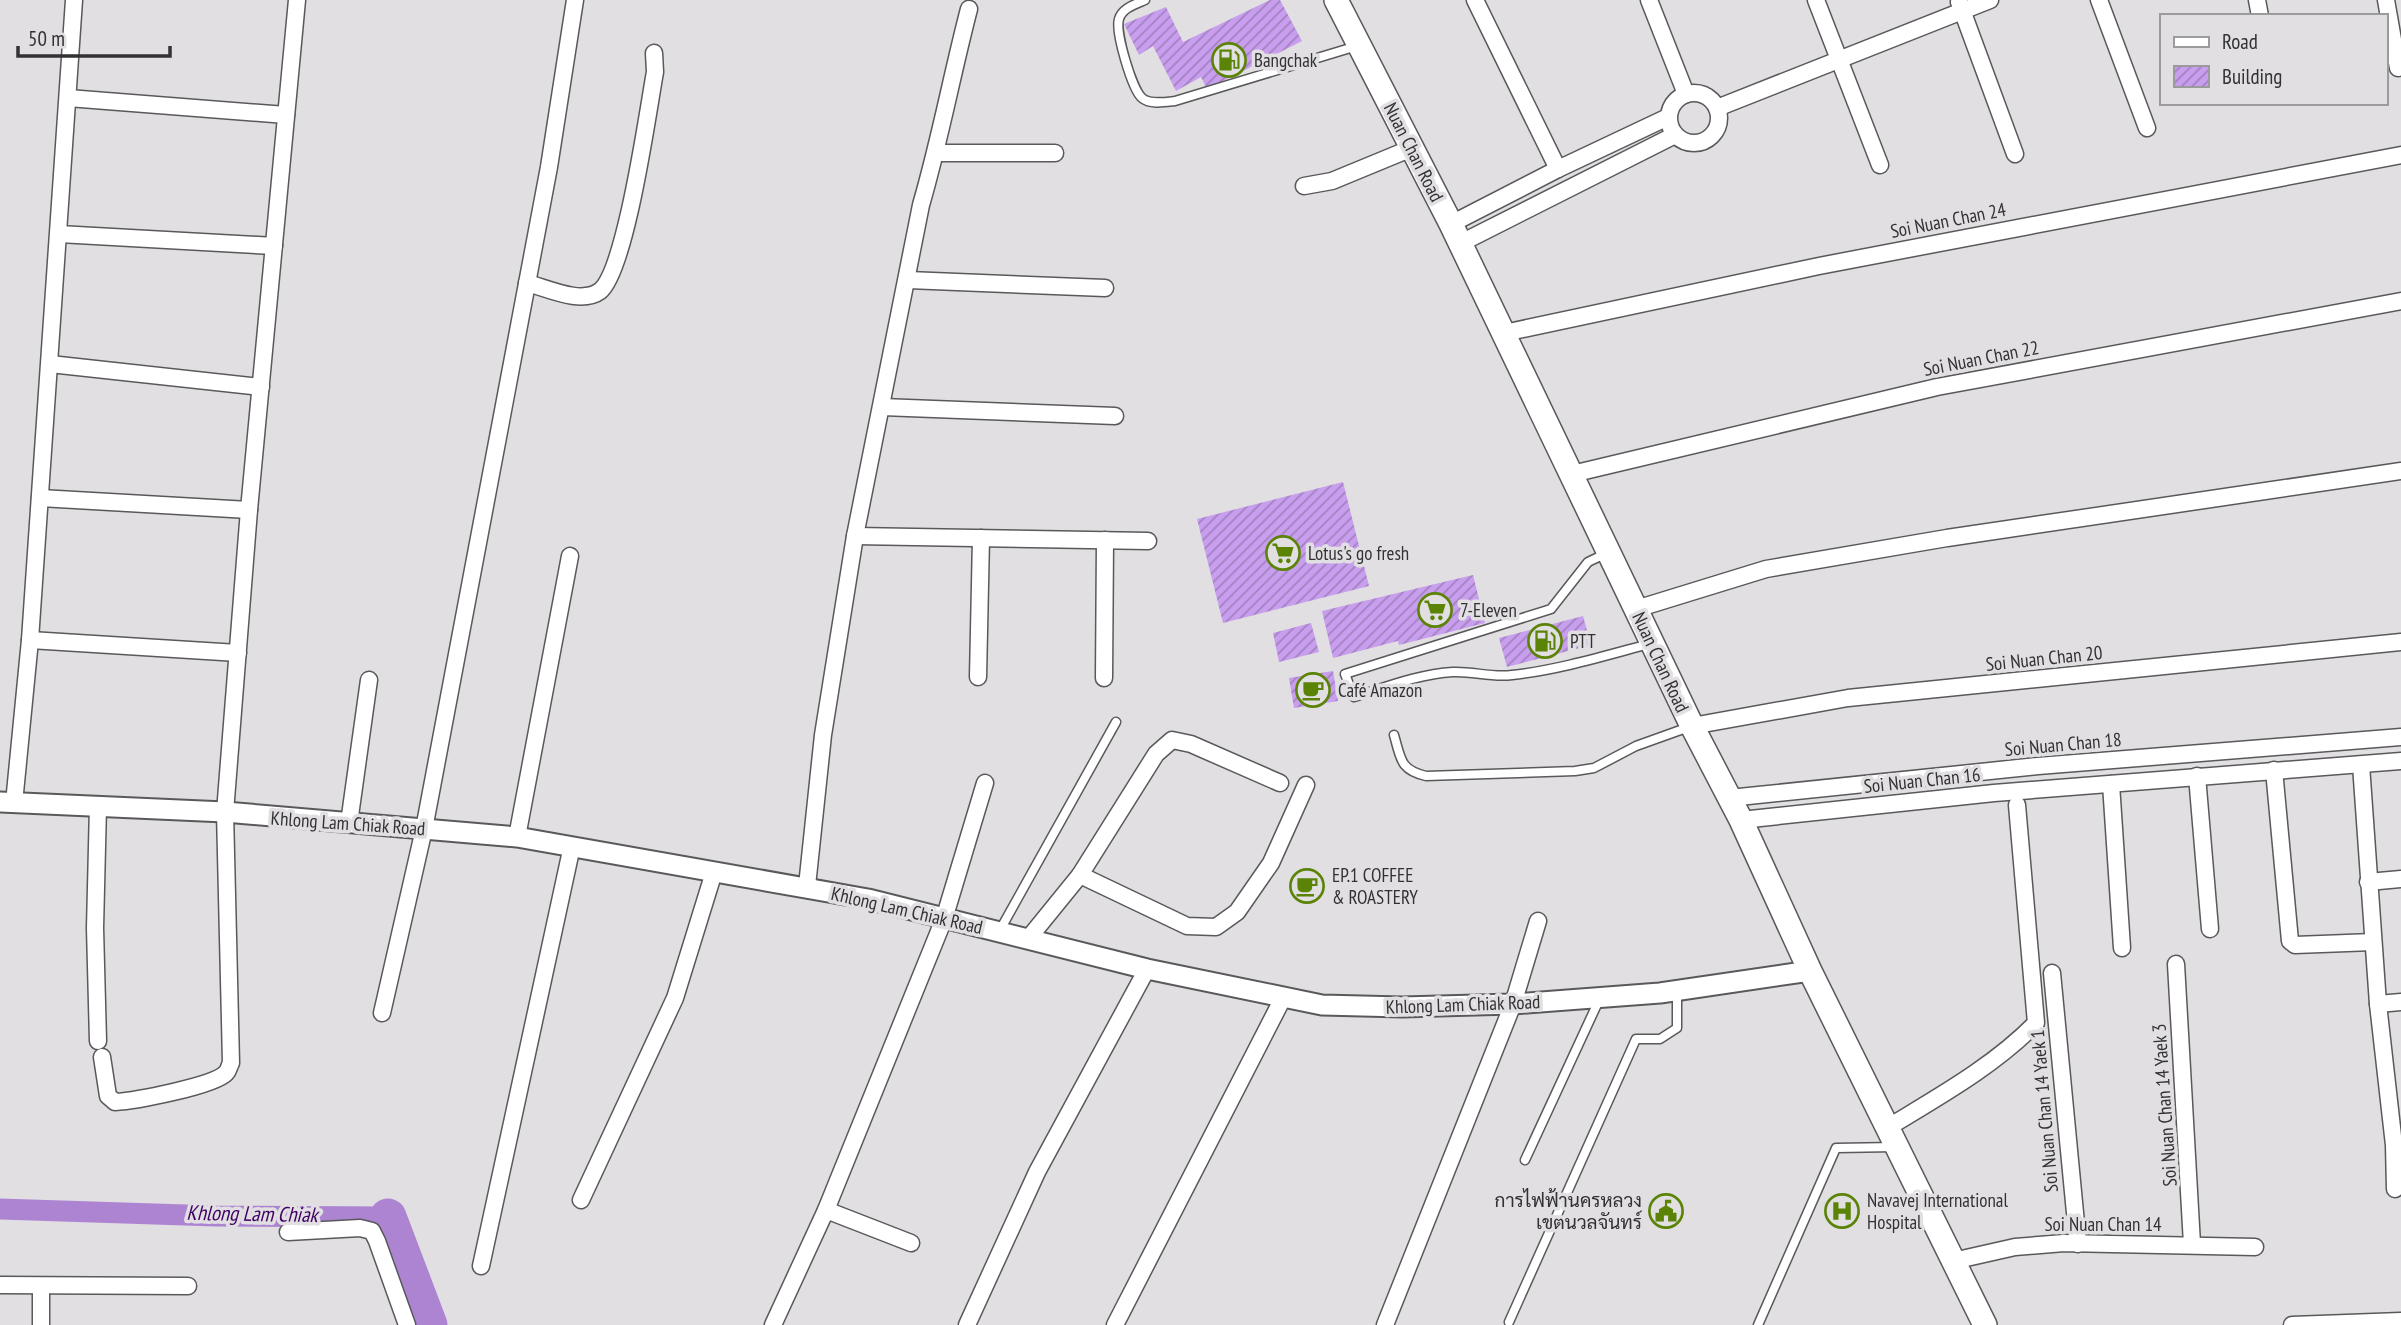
<svg xmlns="http://www.w3.org/2000/svg" width="2401" height="1325" viewBox="0 0 2401 1325" font-family="'PT Sans Narrow',Sarabun,sans-serif">
<style>
.lines{fill:none;stroke-linecap:round;stroke-linejoin:round}
.canal{stroke:#ad84d2;stroke-width:21}
.river{stroke:#ad84d2;stroke-width:37}
.building{fill:url(#building-hatch)}
.service-casing{stroke:#59585b;stroke-width:11}
.minor-casing{stroke:#59585b;stroke-width:19}
.tertiary-casing{stroke:#59585b;stroke-width:23}
.secondary-casing{stroke:#59585b;stroke-width:26}
.service{stroke:#fff;stroke-width:8}
.minor{stroke:#fff;stroke-width:16}
.tertiary{stroke:#fff;stroke-width:19}
.secondary{stroke:#fff;stroke-width:23}
.labels{text-anchor:middle;stroke-width:7;stroke-linejoin:round;paint-order:stroke}
.poi-label{font-size:19px;fill:#333233;stroke:#e1dfe2;text-anchor:start}
.street-label{font-size:19px;fill:#333233;stroke:#e1dfe2}
.water-label{font-size:21px;font-style:italic;fill:#420165;stroke:#e1dfe2}
</style>
<defs>
<pattern id="building-hatch" width="6" height="6" patternUnits="userSpaceOnUse" patternTransform="scale(1.75)"><rect width="6" height="6" fill="#c89eee"/><path d="M-1 1l2-2M0 6l6-6M5 7l2-2" fill="none" stroke="#a381c1"/></pattern>
</defs>
<rect width="100%" height="100%" fill="#e1dfe2"/>
<g class="lines">
<path class="canal" d="M 0,1209 L 216,1216 L 388,1217"/>
<path class="river" d="M 388,1217 L 429,1325"/>
</g>
<g class="building">
<path d="M 1270,0 L 1280,0 L 1302,41 L 1207,89 L 1201,77 L 1176,91 L 1153,46 L 1139,55 L 1124,24 L 1166,7 L 1183,42 Z"/>
<path d="M 1343,482 L 1369,586 L 1223,623 L 1197,519 Z"/>
<path d="M 1473,575 L 1485,623 L 1399,645 L 1398,641 L 1333,658 L 1322,611 Z"/>
<path d="M 1583,616 L 1591,645 L 1507,667 L 1499,638 Z"/>
<path d="M 1311,623 L 1319,652 L 1279,662 L 1273,633 Z"/>
<path d="M 1333,671 L 1338,701 L 1294,708 L 1289,678 Z"/>
</g>
<g class="lines">
<g class="service-casing">
<g id="service">
<path d="M 1145,0 C 1136,4 1122,8 1119,19 C 1115,32 1132,89 1142,98 C 1150,105 1166,102 1175,101 L 1357,46"/>
<path d="M 1607,553 L 1588,562 L 1551,609 L 1345,674 L 1354,697 C 1386,687 1419,674 1453,672 C 1473,671 1492,678 1512,675 C 1558,670 1604,656 1649,644"/>
<path d="M 1394,735 C 1401,759 1400,770 1426,776 L 1575,771 L 1594,768 L 1636,746 L 1689,727"/>
<path d="M 1000,930 L 1116,722"/>
<path d="M 1525,1160 L 1600,998"/>
<path d="M 1509,1322 L 1636,1039 L 1660,1039 L 1677,1028 L 1677,991"/>
<path d="M 1758,1325 L 1836,1148 L 1895,1147"/>
</g>
</g>
<g class="minor-casing">
<g id="minor">
<path d="M 1475,0 L 1558,169"/>
<path d="M 1649,0 L 1686,94"/>
<path d="M 1816,0 L 1880,165"/>
<path d="M 2099,0 L 2147,128"/>
<path d="M 2257,0 L 2260,16"/>
<path d="M 2386,0 L 2398,68"/>
<path d="M 1959,2 L 2015,154"/>
<circle cx="1694" cy="118" r="25"/>
<path d="M 68,98 L 286,115"/>
<path d="M 1717,108 L 1990,0"/>
<path d="M 937,153 L 1055,153"/>
<path d="M 1304,186 L 1332,181 L 1412,148"/>
<path d="M 1451,224 L 1558,169 L 1668,117"/>
<path d="M 59,234 L 274,246"/>
<path d="M 1461,243 L 1675,135"/>
<path d="M 908,280 L 1105,288"/>
<path d="M 527,283 C 547,288 581,305 600,291 C 626,270 648,110 655,72 L 654,53"/>
<path d="M 1504,333 L 1819,266 L 2401,155"/>
<path d="M 50,364 L 261,387"/>
<path d="M 882,407 L 1115,416"/>
<path d="M 1572,474 L 1937,387 L 2401,301"/>
<path d="M 40,498 L 249,510"/>
<path d="M 855,536 L 1148,541"/>
<path d="M 1636,609 L 1766,569 L 1947,538 L 2401,471"/>
<path d="M 30,640 L 238,653"/>
<path d="M 978,677 L 981,538"/>
<path d="M 1104,678 L 1105,540"/>
<path d="M 1692,726 L 1848,698 L 2401,642"/>
<path d="M 2361,765 L 2378,1004 L 2394,1145 L 2395,1189"/>
<path d="M 2274,770 L 2290,941 L 2295,945 L 2373,942"/>
<path d="M 2197,776 L 2210,929"/>
<path d="M 2111,784 L 2122,948"/>
<path d="M 1729,798 L 2038,766 L 2401,737"/>
<path d="M 14,803 L 30,640 L 74,0"/>
<path d="M 98,806 L 95,928 L 98,1041"/>
<path d="M 1741,820 L 1994,793 L 2401,761"/>
<path d="M 349,823 L 369,680"/>
<path d="M 517,837 L 570,556"/>
<path d="M 1080,875 L 1156,754 L 1172,740 L 1191,744 L 1280,783"/>
<path d="M 2368,882 L 2401,879"/>
<path d="M 807,886 L 823,735 L 855,536 L 921,205 C 940,140 952,74 969,9"/>
<path d="M 1028,939 L 1080,875 L 1187,926 L 1216,927 L 1237,912 L 1271,863 L 1306,785"/>
<path d="M 2176,964 L 2192,1244"/>
<path d="M 2052,973 L 2078,1244"/>
<path d="M 2378,1004 L 2401,1002"/>
<path d="M 382,1013 L 424,829 L 549,167 L 575,0"/>
<path d="M 102,1057 L 108,1096 L 115,1102 C 134,1101 214,1086 226,1073 C 229,1070 229,1066 231,1063 L 225,812 L 249,510 L 297,0"/>
<path d="M 1887,1128 C 1938,1097 1994,1066 2036,1023 L 2017,805"/>
<path d="M 581,1200 L 675,998 L 714,872"/>
<path d="M 826,1210 L 911,1243"/>
<path d="M 288,1232 L 360,1228 L 372,1231 L 377,1241 L 407,1325"/>
<path d="M 1953,1261 L 2015,1247 L 2064,1243 L 2255,1247"/>
<path d="M 481,1266 L 572,846"/>
<path d="M 0,1285 L 188,1286"/>
<path d="M 41,1286 L 41,1325"/>
<path d="M 773,1325 L 826,1210 L 944,919 L 985,783"/>
<path d="M 967,1325 L 1037,1172 L 1147,969"/>
<path d="M 1115,1325 L 1283,998"/>
<path d="M 1385,1325 L 1513,1004 L 1538,921"/>
<path d="M 2292,1325 L 2401,1321"/>
</g>
</g>
<g class="tertiary-casing">
<path id="tertiary" d="M 0,802 L 225,812 L 517,837 L 868,899 L 1147,969 L 1322,1005 L 1402,1007 L 1513,1004 L 1660,993 L 1810,971"/>
</g>
<g class="secondary-casing">
<path id="secondary" d="M 1336,0 L 1451,224 L 1692,726 L 1741,820 L 1810,971 L 1985,1325"/>
</g>
<use href="#service" class="service"/>
<use href="#minor" class="minor"/>
<use href="#tertiary" class="tertiary"/>
<use href="#secondary" class="secondary"/>
</g>
<defs>
<g id="fuel-ring" transform="scale(1.75)"><circle r="9.5" fill="#e1dfe2" stroke="#5b8305" stroke-width="1.5"/><path d="M-5.5-6h7V0h2V4h1.3V-2.5L3-4.5l.8-.8L6-3V5H2.5V1h-1V6h-7ZM-4.2-4.7v3.2H.2V-4.7Z" fill="#5b8305"/></g>
<g id="supermarket-ring" transform="scale(1.75)"><circle r="9.5" fill="#e1dfe2" stroke="#5b8305" stroke-width="1.5"/><path d="M-6-5.5h2.5l.6 2H6L4.5 2H-2.5L-4.4-4H-6ZM-1.5 3.2a1.3 1.3 0 1 0 .1 0ZM3 3.2a1.3 1.3 0 1 0 .1 0Z" fill="#5b8305"/></g>
<g id="cafe-ring" transform="scale(1.75)"><circle r="9.5" fill="#e1dfe2" stroke="#5b8305" stroke-width="1.5"/><path d="M-5.5-4.5H6V0H3Q3 3.5 0 3.5H-2.5Q-5.5 3.5-5.5 0ZM3-3.2v2h1.7v-2ZM-6 4.5H4V6H-6Z" fill="#5b8305"/></g>
<g id="civic-ring" transform="scale(1.75)"><circle r="9.5" fill="#e1dfe2" stroke="#5b8305" stroke-width="1.5"/><path d="M-.6-6.5H3V-4.5H.6V-3L4-1V1h2V6H-6V1h2V-1L-.6-3ZM-1.2 2.5V6h2.4V2.5Z" fill="#5b8305"/></g>
<g id="hospital-ring" transform="scale(1.75)"><circle r="9.5" fill="#e1dfe2" stroke="#5b8305" stroke-width="1.5"/><path d="M-5-5h3v3.5h4V-5h3V5h-3V1.5h-4V5h-3Z" fill="#5b8305"/></g>
</defs>
<g fill-rule="evenodd">
<use href="#fuel-ring" x="1229" y="60"/>
<use href="#supermarket-ring" x="1283" y="553"/>
<use href="#supermarket-ring" x="1435" y="610"/>
<use href="#fuel-ring" x="1545" y="641"/>
<use href="#cafe-ring" x="1313" y="690"/>
<use href="#cafe-ring" x="1307" y="886"/>
<use href="#civic-ring" x="1666" y="1211"/>
<use href="#hospital-ring" x="1842" y="1211"/>
</g>
<g class="labels">
<g class="poi-label">
<text x="1254" y="67">Bangchak</text>
<text x="1308" y="560">Lotus's go fresh</text>
<text x="1460" y="617">7-Eleven</text>
<text x="1570" y="648">PTT</text>
<text x="1338" y="697">Café Amazon</text>
<text x="1332" y="882">EP.1 COFFEE<tspan x="1332" dy="22">&amp; ROASTERY</tspan></text>
<text x="1642" y="1207" text-anchor="end">การไฟฟ้านครหลวง<tspan x="1642" dy="22">เขตนวลจันทร์</tspan></text>
<text x="1867" y="1207">Navavej International<tspan x="1867" dy="22">Hospital</tspan></text>
</g>
<g class="street-label">
<text transform="translate(1414 152) rotate(63)" y="7">Nuan Chan Road</text>
<text transform="translate(1948 220) rotate(-11)" y="7">Soi Nuan Chan 24</text>
<text transform="translate(1981 358) rotate(-11)" y="7">Soi Nuan Chan 22</text>
<text transform="translate(2044 658) rotate(-6)" y="7">Soi Nuan Chan 20</text>
<text transform="translate(1661 662) rotate(65)" y="7">Nuan Chan Road</text>
<text transform="translate(2063 744) rotate(-5)" y="7">Soi Nuan Chan 18</text>
<text transform="translate(1922 780) rotate(-6)" y="7">Soi Nuan Chan 16</text>
<text transform="translate(348 823) rotate(4)" y="7">Khlong Lam Chiak Road</text>
<text transform="translate(907 910) rotate(13)" y="7">Khlong Lam Chiak Road</text>
<text transform="translate(1463 1004) rotate(-2)" y="7">Khlong Lam Chiak Road</text>
<text transform="translate(2164 1105) rotate(-94)" y="7">Soi Nuan Chan 14 Yaek 3</text>
<text transform="translate(2044 1111) rotate(-95)" y="7">Soi Nuan Chan 14 Yaek 1</text>
<text x="2103" y="1231">Soi Nuan Chan 14</text>
</g>
<g class="water-label">
<text transform="translate(252 1214) rotate(1)" y="7">Khlong Lam Chiak</text>
</g>
</g>
<rect x="2160" y="14" width="228" height="91" fill="#e1dfe2" stroke="#9b9a9c" stroke-width="2"/>
<rect x="2174" y="37" width="35" height="10" fill="#ffffff" stroke="#9b9a9c" stroke-width="2"/>
<text x="2222" y="49" font-size="21" fill="#333233">Road</text>
<rect x="2174" y="66" width="35" height="21" fill="url(#building-hatch)" stroke="#9b9a9c" stroke-width="2"/>
<text x="2222" y="84" font-size="21" fill="#333233">Building</text>
<path d="M18 46v10h152v-10" fill="none" stroke="#333233" stroke-width="3.5"/>
<text x="28" y="46" font-size="21" fill="#333233" stroke="#e1dfe2" stroke-width="5" paint-order="stroke">50 m</text>
</svg>
